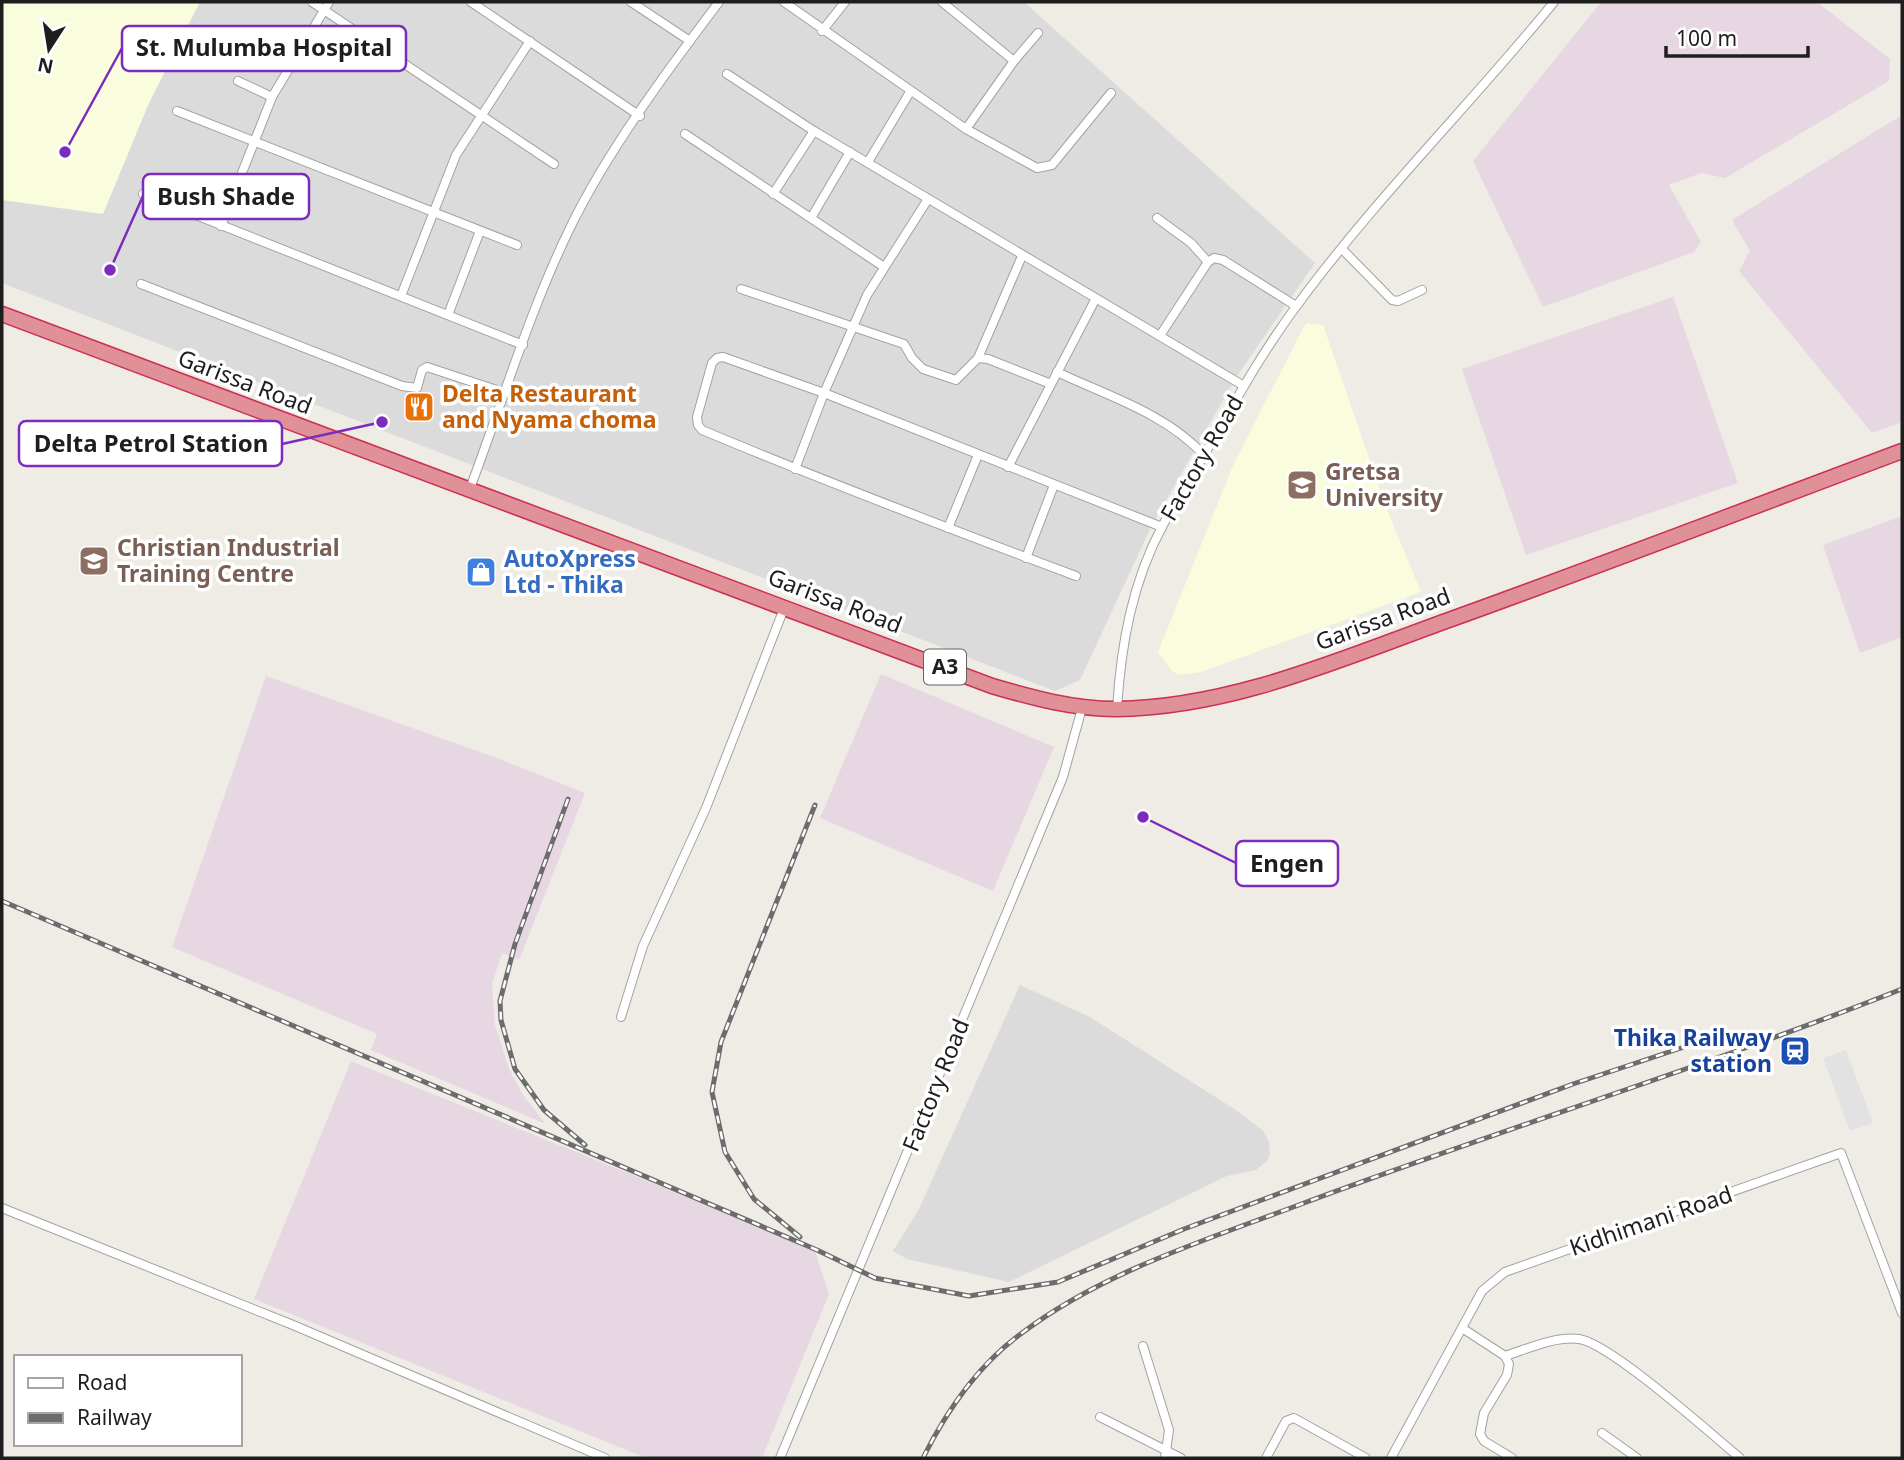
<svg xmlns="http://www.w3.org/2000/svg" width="1904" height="1460" viewBox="0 0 1904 1460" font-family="'Noto Sans',sans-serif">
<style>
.residential{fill:#dcdbdb}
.industrial{fill:#e7d7e2}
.education{fill:#f9fdde}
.parking{fill:#e2e2e2}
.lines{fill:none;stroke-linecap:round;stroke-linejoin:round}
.street-casing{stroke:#a2a2a2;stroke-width:10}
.highway-casing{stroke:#cd3055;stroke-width:17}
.street{stroke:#fff;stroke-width:8}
.highway{stroke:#e09197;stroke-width:14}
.rail-casing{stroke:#6c6c6c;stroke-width:5}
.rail{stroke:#fff;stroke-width:2.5;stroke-dasharray:8;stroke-linecap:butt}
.labels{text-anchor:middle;stroke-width:7;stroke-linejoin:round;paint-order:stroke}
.shield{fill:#fff;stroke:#626262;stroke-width:2}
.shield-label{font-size:21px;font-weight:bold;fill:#1e1e1e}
.street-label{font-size:23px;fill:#1e1e1e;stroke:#fff}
.food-label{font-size:23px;font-weight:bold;fill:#c56008;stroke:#fff;text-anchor:start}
.education-label{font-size:23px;font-weight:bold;fill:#785e54;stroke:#fff;text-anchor:start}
.shop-label{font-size:23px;font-weight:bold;fill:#366cbe;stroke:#fff;text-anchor:start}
.transit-label{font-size:23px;font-weight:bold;fill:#164399;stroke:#fff;text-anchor:end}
.leader{fill:none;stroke:#7b2cbf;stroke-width:2.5}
.callout-dot{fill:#7b2cbf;stroke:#fff;stroke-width:2.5}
.callout{fill:#fff;stroke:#7b2cbf;stroke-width:2.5}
.callout-label{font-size:24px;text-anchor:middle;font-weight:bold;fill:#1e1e1e}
</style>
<rect width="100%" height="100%" fill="#eeece4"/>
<g class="residential">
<path d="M 2,2 L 1024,2 L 1315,263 L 1235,379 L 1151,527 L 1080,680 L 1055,691 L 2,283 Z"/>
<path d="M 1020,985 L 1090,1017 L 1242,1114 L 1263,1131 L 1269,1141 L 1270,1154 L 1267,1161 L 1256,1170 L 1227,1176 L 1009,1282 L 907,1259 L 893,1251 L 919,1209 Z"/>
</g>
<g class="industrial">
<path d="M 1601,2 L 1817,2 L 1890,59 L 1889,81 L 1725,178 L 1701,173 L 1669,185 L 1701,242 L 1694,252 L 1543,307 L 1473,161 Z"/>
<path d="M 1902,115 L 1902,422 L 1872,433 L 1739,271 L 1750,251 L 1732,220 Z"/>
<path d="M 1673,297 L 1738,483 L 1526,555 L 1462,369 Z"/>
<path d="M 1902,516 L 1902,637 L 1860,653 L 1823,545 Z"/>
<path d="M 881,674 L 1054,747 L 993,891 L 820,818 Z"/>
<path d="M 266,676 L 494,757 L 585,793 L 519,960 L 502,953 L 492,984 L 495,1025 L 509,1069 L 523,1095 L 546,1124 L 371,1050 L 377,1034 L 172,947 Z"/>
<path d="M 351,1061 L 814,1248 L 829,1294 L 762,1458 L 646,1458 L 254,1299 Z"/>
</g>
<g class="education">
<path d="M 2,2 L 200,2 L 149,103 L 103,214 L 2,200 Z"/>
<path d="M 1306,323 L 1323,325 L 1386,507 L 1421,592 L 1201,672 L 1179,675 L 1172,671 L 1158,652 L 1234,463 Z"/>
</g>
<path class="parking" d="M 1846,1050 L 1873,1123 L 1850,1131 L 1823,1058 Z"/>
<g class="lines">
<g class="street-casing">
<g id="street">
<path d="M 312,2 L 554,164"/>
<path d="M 471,2 L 640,116"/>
<path d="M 631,2 L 690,41"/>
<path d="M 784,2 L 966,129 L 1037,168 L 1052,165 L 1111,93"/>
<path d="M 942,2 L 1014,61 L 966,129"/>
<path d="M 822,31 L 845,2"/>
<path d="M 1014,61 L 1038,33"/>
<path d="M 727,74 L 814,131 L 1244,386"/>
<path d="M 238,81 L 272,97"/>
<path d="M 177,111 L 517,245"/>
<path d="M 685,134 L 884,267"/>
<path d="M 868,162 L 910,92"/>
<path d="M 143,194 L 523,345"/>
<path d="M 773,194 L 814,131"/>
<path d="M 928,199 L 867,295 L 824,393 L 1162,527"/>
<path d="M 811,218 L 850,152"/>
<path d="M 1157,218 L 1191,243 L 1208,262"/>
<path d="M 221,226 L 272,97 L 329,2"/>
<path d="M 1342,249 L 1392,300 L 1398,301 L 1422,290"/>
<path d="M 141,284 L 402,386 L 417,388 L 422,370 L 427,367 L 506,393"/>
<path d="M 741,289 L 904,344 L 912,358 L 923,369 L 956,380 L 978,358 L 1022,256"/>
<path d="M 401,296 L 456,155 L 530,41"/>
<path d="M 448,315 L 480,231"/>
<path d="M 1161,334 L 1208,262 L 1214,258 L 1223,260 L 1296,306"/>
<path d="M 978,358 L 988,359 L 1051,384"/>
<path d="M 1057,372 C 1108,396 1165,413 1204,455"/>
<path d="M 1008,467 L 1095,300"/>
<path d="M 795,469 L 824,393 L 723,357 L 717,358 L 712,363 L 697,417 L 698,425 L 702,430 C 826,482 950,529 1076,576"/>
<path d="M 469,491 C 502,404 529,312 570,228 C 606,153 669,68 719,2"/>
<path d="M 948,528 L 978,455"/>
<path d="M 1026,558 L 1054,485"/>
<path d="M 1117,709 C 1121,645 1132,582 1163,525 C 1177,498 1195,471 1211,443 C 1238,396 1265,348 1298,304 C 1376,198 1471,104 1554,2"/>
<path d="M 621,1017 L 643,946 L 706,808 L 785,606"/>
<path d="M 2,1208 L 293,1325 L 605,1458"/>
<path d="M 1462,1328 L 1505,1356 L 1509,1364 L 1507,1375 L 1484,1413 L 1480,1434 L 1484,1441 L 1512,1458"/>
<path d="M 1143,1346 L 1169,1430 L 1165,1458"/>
<path d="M 1505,1356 C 1527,1349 1555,1336 1579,1339 C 1610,1343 1711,1434 1740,1458"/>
<path d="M 1100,1417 L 1181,1458"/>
<path d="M 1602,1433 L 1637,1458"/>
<path d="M 780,1458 L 1063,777 L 1082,708"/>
<path d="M 1266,1458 L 1286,1421 L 1294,1418 L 1366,1458"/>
<path d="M 1391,1458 L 1482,1291 L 1505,1272 L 1841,1153 L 1902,1313"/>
</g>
</g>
<g class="highway-casing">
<path id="highway" d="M 2,314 L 992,686 C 1033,698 1073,709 1116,709 C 1230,708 1341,659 1446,621 C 1599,566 1750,508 1902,451"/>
</g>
<use href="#street" class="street"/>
<use href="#highway" class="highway"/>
<g class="rail-casing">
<g id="rail">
<path d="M 568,799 L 515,944 L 500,1001 L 501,1020 L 515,1069 L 544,1110 L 585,1145"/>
<path d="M 2,901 L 817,1250 L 875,1278 L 969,1296 L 1058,1282 L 1184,1229 L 1573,1084 L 1690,1045 L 1734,1037"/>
<path d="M 800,1237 L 754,1199 L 725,1152 L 712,1092 L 721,1042 L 815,805"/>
<path d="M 923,1458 C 947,1410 978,1365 1022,1333 C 1104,1271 1209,1239 1304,1203 C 1502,1129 1705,1067 1902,989"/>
</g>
</g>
<use href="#rail" class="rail"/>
</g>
<defs>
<g id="restaurant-square" transform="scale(1.575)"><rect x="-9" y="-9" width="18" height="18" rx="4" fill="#e8710a" stroke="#fff"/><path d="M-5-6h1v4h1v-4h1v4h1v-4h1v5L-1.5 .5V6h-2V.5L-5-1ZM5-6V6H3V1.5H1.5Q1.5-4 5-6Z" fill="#fff"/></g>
<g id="university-square" transform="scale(1.575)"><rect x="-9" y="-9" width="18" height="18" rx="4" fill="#8d6e63" stroke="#fff"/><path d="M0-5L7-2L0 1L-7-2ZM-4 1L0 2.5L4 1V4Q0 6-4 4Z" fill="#fff"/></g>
<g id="school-square" transform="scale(1.575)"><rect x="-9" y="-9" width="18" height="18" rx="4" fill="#8d6e63" stroke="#fff"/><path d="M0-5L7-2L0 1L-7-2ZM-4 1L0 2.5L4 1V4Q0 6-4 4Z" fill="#fff"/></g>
<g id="shop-square" transform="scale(1.575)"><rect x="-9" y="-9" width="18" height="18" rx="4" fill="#3f7fe0" stroke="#fff"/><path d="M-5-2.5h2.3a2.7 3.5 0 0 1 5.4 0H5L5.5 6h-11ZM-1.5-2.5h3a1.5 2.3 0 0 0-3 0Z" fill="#fff"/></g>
<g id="station-square" transform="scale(1.575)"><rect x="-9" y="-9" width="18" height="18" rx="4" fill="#1a4fb4" stroke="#fff"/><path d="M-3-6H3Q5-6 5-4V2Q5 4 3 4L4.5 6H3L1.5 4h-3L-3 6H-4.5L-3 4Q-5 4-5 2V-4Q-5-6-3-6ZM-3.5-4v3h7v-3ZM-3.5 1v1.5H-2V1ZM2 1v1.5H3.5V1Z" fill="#fff"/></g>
</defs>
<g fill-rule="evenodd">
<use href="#restaurant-square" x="419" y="407"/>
<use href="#university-square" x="1302" y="485"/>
<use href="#school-square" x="94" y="561"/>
<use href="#shop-square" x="481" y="572"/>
<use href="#station-square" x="1795" y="1051"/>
</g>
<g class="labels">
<rect class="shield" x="924" y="649.5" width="42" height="35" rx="5"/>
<g class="shield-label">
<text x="945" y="674">A3</text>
</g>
<g class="street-label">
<text transform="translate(245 382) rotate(21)" y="8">Garissa Road</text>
<text transform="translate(1202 458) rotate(-60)" y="8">Factory Road</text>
<text transform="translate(835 601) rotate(21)" y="8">Garissa Road</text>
<text transform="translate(1383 619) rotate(-20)" y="8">Garissa Road</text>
<text transform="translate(936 1085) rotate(-68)" y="8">Factory Road</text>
<text transform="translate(1651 1221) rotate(-19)" y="8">Kidhimani Road</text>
</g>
<g class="food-label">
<text x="442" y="402">Delta Restaurant<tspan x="442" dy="26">and Nyama choma</tspan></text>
</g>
<g class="education-label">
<text x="1325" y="480">Gretsa<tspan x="1325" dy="26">University</tspan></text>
<text x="117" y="556">Christian Industrial<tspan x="117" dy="26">Training Centre</tspan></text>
</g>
<g class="shop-label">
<text x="504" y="567">AutoXpress<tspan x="504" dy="26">Ltd - Thika</tspan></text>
</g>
<g class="transit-label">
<text x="1772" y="1046">Thika Railway<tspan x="1772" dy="26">station</tspan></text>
</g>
</g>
<path class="leader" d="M65 152L122 48M110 270L143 196M382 422L282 444M1143 817L1236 863"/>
<g class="callout-dot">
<circle cx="65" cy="152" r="7"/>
<circle cx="110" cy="270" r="7"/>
<circle cx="382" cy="422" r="7"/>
<circle cx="1143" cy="817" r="7"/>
</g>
<g class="callout">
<rect x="122" y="26" width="284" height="45" rx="7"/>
<rect x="143" y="174" width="166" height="45" rx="7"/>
<rect x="19" y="421" width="263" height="45" rx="7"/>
<rect x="1236" y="841" width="102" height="45" rx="7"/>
</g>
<g class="callout-label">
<text x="264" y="56">St. Mulumba Hospital</text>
<text x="226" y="205">Bush Shade</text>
<text x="151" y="452">Delta Petrol Station</text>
<text x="1287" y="872">Engen</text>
</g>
<rect width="1904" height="1460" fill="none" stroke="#1e1e1e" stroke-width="7"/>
<rect x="14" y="1355" width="228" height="91" fill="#ffffff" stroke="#a5a5a5" stroke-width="2"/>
<rect x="28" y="1378" width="35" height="10" fill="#ffffff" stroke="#a5a5a5" stroke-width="2"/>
<text x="77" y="1390" font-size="21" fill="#1e1e1e">Road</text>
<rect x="28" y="1413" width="35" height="10" fill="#6c6c6c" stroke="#a5a5a5" stroke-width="2"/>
<text x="77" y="1425" font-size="21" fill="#1e1e1e">Railway</text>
<g transform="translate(49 49) rotate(192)" stroke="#ffffff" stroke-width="5" paint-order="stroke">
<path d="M0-5L12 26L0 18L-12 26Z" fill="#1e1e1e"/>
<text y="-10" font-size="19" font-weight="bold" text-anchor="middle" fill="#1e1e1e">N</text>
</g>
<path d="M1666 46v10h142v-10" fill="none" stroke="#1e1e1e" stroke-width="3.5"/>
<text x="1676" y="46" font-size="21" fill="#1e1e1e" stroke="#ffffff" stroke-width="5" paint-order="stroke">100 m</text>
</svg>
